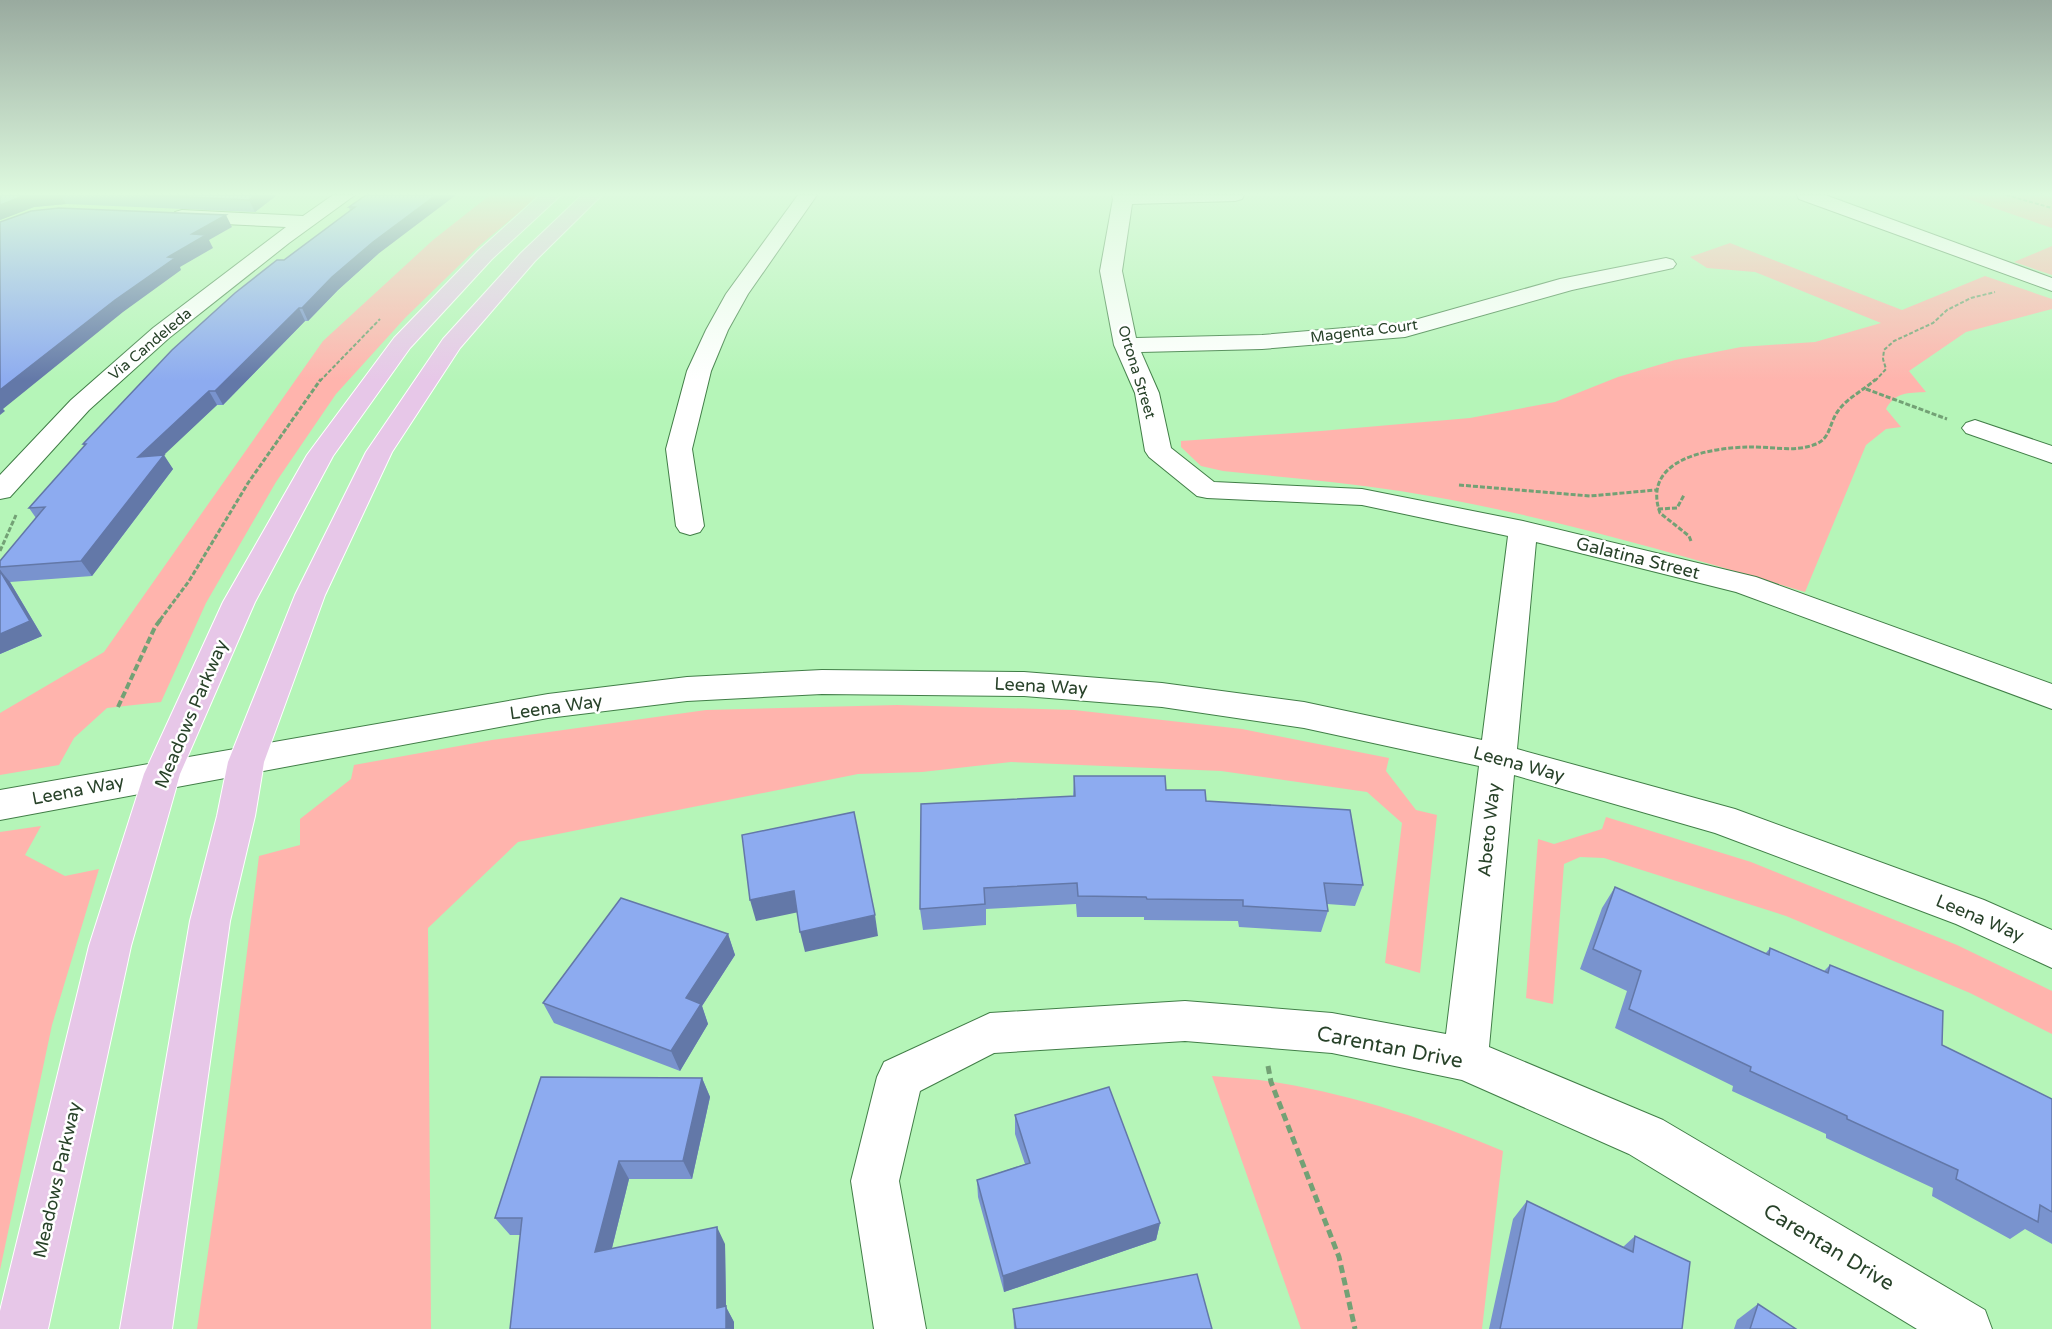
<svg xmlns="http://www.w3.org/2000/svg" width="2052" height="1329" viewBox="0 0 2052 1329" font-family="'Varela Round',sans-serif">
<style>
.green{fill:#ffb4ad}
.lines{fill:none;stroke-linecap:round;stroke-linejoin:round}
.minor-casing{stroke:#417e47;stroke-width:2}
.major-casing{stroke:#fff;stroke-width:2}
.path-far3{stroke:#73a175;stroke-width:2;stroke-dasharray:4 2;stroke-linecap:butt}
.path-far2{stroke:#73a175;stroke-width:3;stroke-dasharray:5 2;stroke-linecap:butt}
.path-far1{stroke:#73a175;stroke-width:4;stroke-dasharray:7 3;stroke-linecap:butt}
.path{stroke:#73a175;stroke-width:5;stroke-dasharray:8 4.5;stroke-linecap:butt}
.minor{fill:#fff;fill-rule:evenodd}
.major{fill:#e7c7e8;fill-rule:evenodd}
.wall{fill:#7993ce}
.shaded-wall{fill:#6378a8}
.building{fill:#8dabf0;stroke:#6378a8;stroke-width:1.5}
.labels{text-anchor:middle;stroke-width:5;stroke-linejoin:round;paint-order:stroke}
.far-street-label{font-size:15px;fill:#284229;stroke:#fff}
.street-label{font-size:18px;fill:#284229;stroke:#fff}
.near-street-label{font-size:21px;fill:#284229;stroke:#fff}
</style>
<rect width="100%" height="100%" fill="#b5f5b8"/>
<g class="green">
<path d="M 490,195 L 540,195 L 479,246 L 405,318 L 336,394 L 276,482 L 206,603 L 161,702 L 107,708 L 74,738 L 59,765 L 0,775 L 0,713 L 104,652 L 323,341 L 433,240 Z"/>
<path d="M 1956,195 L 2045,195 L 2052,198 L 2052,228 Z"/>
<path d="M 1730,243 L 1902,310 L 1985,276 L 2052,299 L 2052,309 L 1966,332 L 1909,371 L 1926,392 C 1908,393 1895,392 1886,409 L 1901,427 L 1886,429 L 1866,445 L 1805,592 C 1672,552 1538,513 1400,491 C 1342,482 1282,477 1223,471 L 1201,466 L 1181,447 L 1181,441 L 1321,431 L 1470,418 L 1555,402 L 1618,377 L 1675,360 L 1741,347 L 1815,342 L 1881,323 L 1755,272 L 1707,268 L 1690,257 Z"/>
<path d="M 2052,246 L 2052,275 L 2014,262 Z"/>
<path d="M 897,705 L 1074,710 L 1242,729 L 1389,758 L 1386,771 L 1416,810 L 1437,815 L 1420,973 L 1385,963 L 1402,823 L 1367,792 L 1221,771 L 1011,762 L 922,772 L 858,774 L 518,842 L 428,928 L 431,1329 L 197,1329 L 219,1176 L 259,856 L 300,845 L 300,819 L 351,779 L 354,765 L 492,740 L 706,710 Z"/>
<path d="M 1606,817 L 1751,862 L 1957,945 L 2052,991 L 2052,1034 L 1970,993 L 1786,916 L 1604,858 L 1580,857 L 1564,864 L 1553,1004 L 1526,998 L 1538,839 L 1554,844 L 1602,829 Z"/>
<path d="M 41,826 L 25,855 L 65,876 L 99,869 L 52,1025 L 0,1270 L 0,832 Z"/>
<path d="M 1212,1076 C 1235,1078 1258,1079 1280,1083 C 1357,1096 1432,1121 1503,1151 L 1482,1329 L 1301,1329 Z"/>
</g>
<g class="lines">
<g class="minor-casing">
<g id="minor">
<path d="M 333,195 L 355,195 L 289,243 L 169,338 L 89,410 L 10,497 L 0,499 L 0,475 L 71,400 L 153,328 L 286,227 L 182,222 L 175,220 L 172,216 L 175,212 L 182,210 L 303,216 Z"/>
<path d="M 798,195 L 817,195 L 748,294 L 728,330 L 711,371 L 692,449 L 704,526 L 700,532 L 690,535 L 680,532 L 676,526 L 666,449 L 687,371 L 706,330 L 726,294 Z"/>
<path d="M 1112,195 L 1244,195 L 1242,199 L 1235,201 L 1132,204 L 1122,271 L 1136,338 L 1262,335 L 1404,323 L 1560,279 L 1666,258 L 1673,260 L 1676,264 L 1673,268 L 1572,290 L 1405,337 L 1262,349 L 1141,352 L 1159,393 L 1171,448 L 1214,482 L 1362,489 L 1523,521 L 1756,577 L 2052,684 L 2052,709 L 1736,592 L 1536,542 L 1517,749 L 1735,809 L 1984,900 L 2052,930 L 2052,968 L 1956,924 L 1715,833 L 1514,775 L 1489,1047 L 1663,1120 L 1985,1310 L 1992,1329 L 1917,1329 L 1629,1154 L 1462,1080 L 1332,1053 L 1185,1041 L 994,1053 L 920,1091 L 899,1181 L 926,1329 L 874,1329 L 851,1181 L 877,1077 L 884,1062 L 990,1013 L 1185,1001 L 1332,1013 L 1446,1034 L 1479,766 L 1304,728 L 1162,707 L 1024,696 L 822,694 L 687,701 L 548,718 L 0,820 L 0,790 L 548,694 L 687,677 L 822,670 L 1024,672 L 1162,683 L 1304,702 L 1482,740 L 1508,536 L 1362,505 L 1207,498 L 1197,496 L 1149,457 L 1145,451 L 1135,393 L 1114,345 L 1100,271 L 1113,199 Z"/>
<path d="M 1797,195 L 1825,195 L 2052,278 L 2052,291 L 1799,199 Z"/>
<path d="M 1975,420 L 2052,446 L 2052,463 L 1966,433 L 1962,428 L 1966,423 Z"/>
</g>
</g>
<g class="major-casing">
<g id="major">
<path d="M 540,195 L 561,195 L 492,259 L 410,348 L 333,456 L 255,602 L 180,774 L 131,946 L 48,1329 L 0,1329 L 0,1311 L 89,946 L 144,774 L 223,602 L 307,455 L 394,338 L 478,251 Z"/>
<path d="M 582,195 L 602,195 L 535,261 L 460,348 L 392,452 L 325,595 L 264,762 L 255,816 L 230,921 L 172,1329 L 120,1329 L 190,921 L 217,816 L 228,762 L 295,595 L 366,452 L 443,339 L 521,253 Z"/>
</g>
</g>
<g class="path-far3">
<path d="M 2006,195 L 2052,208"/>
<path d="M 320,381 L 380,319"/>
<path d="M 1875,381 L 1886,369 L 1883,359 L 1884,350 L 1894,341 L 1933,323 L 1947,310 L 1971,298 L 1995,292"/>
</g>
<g class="path-far2">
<path d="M 1866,389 L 1947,419"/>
<path d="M 1459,485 L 1590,496 L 1656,490"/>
<path d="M 1658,509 L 1677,508 L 1684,495"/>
<path d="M 1691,541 L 1689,536 L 1660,513 C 1641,459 1709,448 1748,447 C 1769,446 1795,453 1816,444 C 1831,438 1829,423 1838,411 C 1847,398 1864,390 1876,379"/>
<path d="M 0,551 L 16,515"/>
<path d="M 160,620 L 189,581 L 248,483 L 321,379"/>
</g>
<path class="path-far1" d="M 118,707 L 155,627 L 161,619"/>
<path class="path" d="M 1268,1066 L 1271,1082 L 1339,1257 L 1355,1329"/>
<use href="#minor" class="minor"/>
<use href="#major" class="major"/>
</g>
<g class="wall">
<path d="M 0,195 L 277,195 L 255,212 L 66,204 L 34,207 L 0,220 Z"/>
<path d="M 366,195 L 378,254 L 338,290 L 308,321 L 305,321 L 223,405 L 217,405 L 163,455 L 173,469 L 92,576 L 10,582 L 42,636 L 0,654 L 0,567 L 36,518 L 29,508 L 84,446 L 83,444 L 284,260 L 350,211 L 349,207 Z"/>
<path d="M 1074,776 L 1166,790 L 1206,801 L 1363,885 L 1355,906 L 1327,904 L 1328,911 L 1321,932 L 1239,927 L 1238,921 L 1144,920 L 1144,917 L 1077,917 L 1076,904 L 986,909 L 986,925 L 923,930 L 920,909 L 1073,796 Z"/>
<path d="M 1615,887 L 1765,954 L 1770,948 L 1824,971 L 1830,965 L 1942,1045 L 2052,1099 L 2052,1244 L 2025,1229 L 2010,1239 L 1932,1196 L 1933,1188 L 1826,1138 L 1826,1134 L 1732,1091 L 1733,1086 L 1615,1028 L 1627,991 L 1580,969 L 1602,908 Z"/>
<path d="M 728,934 L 735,955 L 702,1006 L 708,1024 L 680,1071 L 554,1023 L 543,1003 Z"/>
<path d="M 702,1078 L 710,1097 L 692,1179 L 629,1179 L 612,1248 L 725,1244 L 726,1307 L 734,1322 L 521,1235 L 510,1235 L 495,1218 Z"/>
<path d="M 1015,1115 L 1160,1223 L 1156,1240 L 1004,1292 L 978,1197 L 977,1180 L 1025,1164 L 1015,1134 Z"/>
<path d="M 1527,1201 L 1623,1247 L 1635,1236 L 1682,1329 L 1489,1329 L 1513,1219 Z"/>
<path d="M 1758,1304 L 1796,1329 L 1734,1329 L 1737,1320 Z"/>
<path d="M 1013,1309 L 1212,1329 L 1014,1329 Z"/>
</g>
<g class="shaded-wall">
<path d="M 26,195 L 61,195 L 66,204 L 34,207 L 0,220 L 0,205 Z"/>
<path d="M 255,195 L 277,195 L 255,212 L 249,200 Z"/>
<path d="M 436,195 L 456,195 L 378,254 L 338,290 L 308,321 L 302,308 L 332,277 L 373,242 Z"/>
<path d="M 226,215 L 232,227 L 209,240 L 213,248 L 180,267 L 181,270 L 123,312 L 3,409 L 5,411 L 0,415 L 0,390 L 168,257 L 192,234 Z"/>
<path d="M 299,308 L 305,321 L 223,405 L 215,391 Z"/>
<path d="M 209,391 L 217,405 L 147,471 L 138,457 Z"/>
<path d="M 164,455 L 173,469 L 92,576 L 81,561 Z"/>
<path d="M 0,570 L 10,582 L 42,636 L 0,654 Z"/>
<path d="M 794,891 L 799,912 L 756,921 L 750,900 Z"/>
<path d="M 875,915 L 878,936 L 805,952 L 800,932 Z"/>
<path d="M 728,934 L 735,955 L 702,1006 L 708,1024 L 680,1071 L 671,1051 L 686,998 Z"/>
<path d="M 702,1078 L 710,1097 L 692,1179 L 683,1161 Z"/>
<path d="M 619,1161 L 629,1179 L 607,1268 L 595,1252 Z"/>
<path d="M 1160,1223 L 1156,1240 L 1004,1292 L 1003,1276 Z"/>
<path d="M 717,1227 L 725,1244 L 726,1307 L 734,1322 L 734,1329 L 726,1329 L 717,1308 Z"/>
</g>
<g class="building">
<path d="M 0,195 L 26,195 L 0,205 Z"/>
<path d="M 141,195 L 255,195 L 249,200 Z"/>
<path d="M 366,195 L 436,195 L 373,242 L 332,277 L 302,308 L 299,308 L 215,391 L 209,391 L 138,457 L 164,455 L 81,561 L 0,567 L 0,561 L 45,507 L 29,508 L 86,444 L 83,444 L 172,350 L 235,293 L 277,260 L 284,260 L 355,207 L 349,207 Z"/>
<path d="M 59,208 L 226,215 L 192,234 L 206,235 L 168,257 L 175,258 L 115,300 L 0,390 L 0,222 L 31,211 Z"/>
<path d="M 0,571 L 30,621 L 0,634 Z"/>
<path d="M 1074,776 L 1165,776 L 1166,790 L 1205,790 L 1206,801 L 1350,810 L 1363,885 L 1324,883 L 1328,911 L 1243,906 L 1243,900 L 1147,899 L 1146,897 L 1078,896 L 1077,883 L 984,888 L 985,904 L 920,909 L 921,804 L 1075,796 Z"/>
<path d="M 854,812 L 875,915 L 800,932 L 794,891 L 750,900 L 742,835 Z"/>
<path d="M 1615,887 L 1769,955 L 1770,948 L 1828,973 L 1830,965 L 1943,1011 L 1942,1045 L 2052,1099 L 2052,1212 L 2040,1205 L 2038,1222 L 1956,1179 L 1958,1170 L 1847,1119 L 1847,1116 L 1750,1071 L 1751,1067 L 1629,1009 L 1641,971 L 1593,949 Z"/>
<path d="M 621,898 L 728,934 L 686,998 L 701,1004 L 671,1051 L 543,1003 Z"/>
<path d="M 541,1077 L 702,1078 L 683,1161 L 619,1161 L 595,1252 L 717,1227 L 717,1308 L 726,1306 L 726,1329 L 510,1329 L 522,1218 L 495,1218 Z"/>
<path d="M 1109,1087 L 1160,1223 L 1003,1276 L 977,1180 L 1030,1163 L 1015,1115 Z"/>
<path d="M 1527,1201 L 1633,1252 L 1635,1236 L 1690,1262 L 1682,1329 L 1500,1329 Z"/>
<path d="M 1197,1274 L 1212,1329 L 1016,1329 L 1013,1309 Z"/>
<path d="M 1758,1304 L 1796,1329 L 1750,1329 Z"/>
</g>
<linearGradient id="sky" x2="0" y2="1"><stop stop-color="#99aa9f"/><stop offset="0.51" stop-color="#defadf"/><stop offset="1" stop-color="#defadf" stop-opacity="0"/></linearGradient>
<rect width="2052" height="381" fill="url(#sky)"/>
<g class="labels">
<g class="far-street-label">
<text transform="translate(1364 331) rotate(-7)" y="5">Magenta Court</text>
<text transform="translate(150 344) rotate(-40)" y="5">Via Candeleda</text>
<text transform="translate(1137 372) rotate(73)" y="5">Ortona Street</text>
</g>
<g class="street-label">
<text transform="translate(1638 558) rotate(14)" y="6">Galatina Street</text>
<text transform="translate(1041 686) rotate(3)" y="6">Leena Way</text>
<text transform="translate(556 707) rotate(-8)" y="6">Leena Way</text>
<text transform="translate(191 714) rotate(-67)" y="6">Meadows Parkway</text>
<text transform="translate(1519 764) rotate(15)" y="6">Leena Way</text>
<text transform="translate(78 790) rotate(-11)" y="6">Leena Way</text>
<text transform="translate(1489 830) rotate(-84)" y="6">Abeto Way</text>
<text transform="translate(1980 918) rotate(23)" y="6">Leena Way</text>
<text transform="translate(57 1180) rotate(-77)" y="6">Meadows Parkway</text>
</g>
<g class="near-street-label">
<text transform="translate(1390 1047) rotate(11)" y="7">Carentan Drive</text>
<text transform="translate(1829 1247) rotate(31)" y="7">Carentan Drive</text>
</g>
</g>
</svg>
